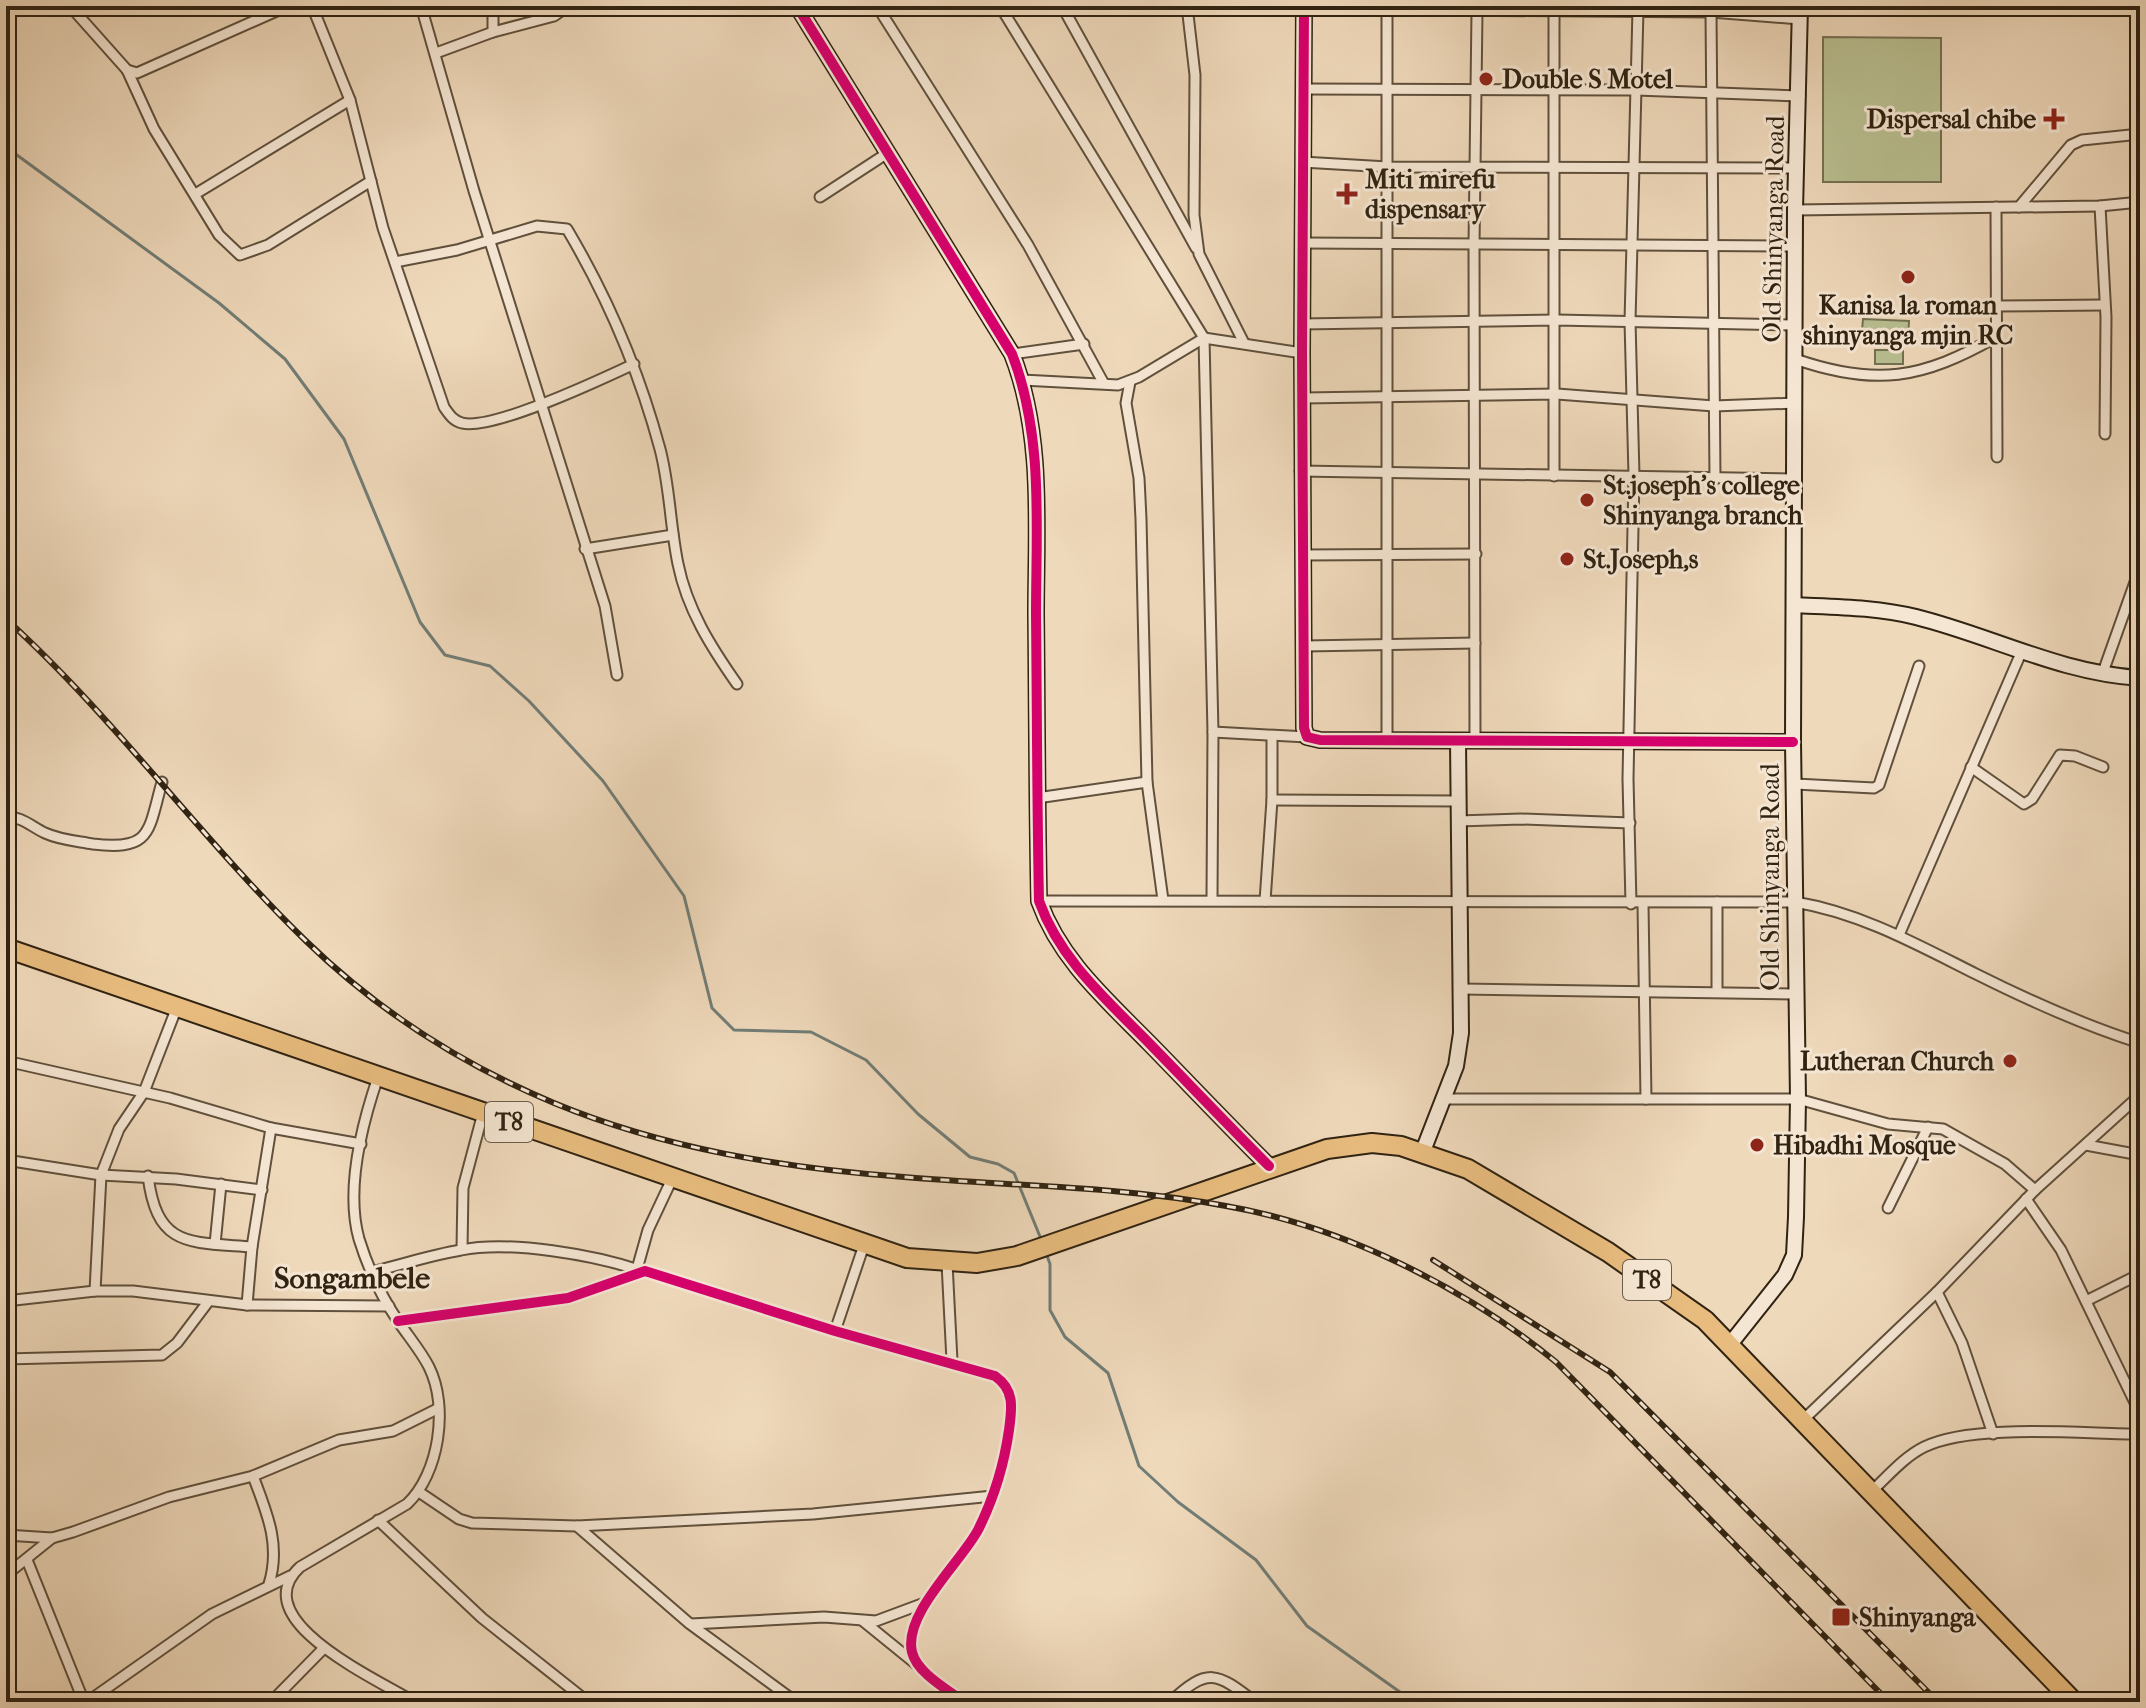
<svg xmlns="http://www.w3.org/2000/svg" width="2146" height="1708" viewBox="0 0 2146 1708" font-family="'IM FELL French Canon',serif">
<style>
.green{fill:#b9bf91;stroke:#747152;stroke-width:2}
.lines{fill:none;stroke-linecap:round;stroke-linejoin:round}
.stream{stroke:#717d76;stroke-width:3}
.street-casing{stroke:#60503c;stroke-width:13}
.secondary-casing{stroke:#302312;stroke-width:18}
.highway-casing{stroke:#302312;stroke-width:22}
.street{stroke:#f5e6d3;stroke-width:9}
.secondary{stroke:#f5e6d3;stroke-width:14}
.highway{stroke:#e8bc7e;stroke-width:18}
.rail-casing{stroke:#302312;stroke-width:6}
.rail{stroke:#f5e6d3;stroke-width:3;stroke-dasharray:9;stroke-linecap:butt}
.cycleway-casing{stroke:#f5e6d3;stroke-width:15}
.cycleway{stroke:#d6006c;stroke-width:10}
.poi-dot{fill:#8f2418;stroke:#f5e6d3;stroke-width:3}
.labels{text-anchor:middle;stroke-width:6;stroke-linejoin:round;paint-order:stroke}
.shield{fill:#f5e6d3;stroke:#6b5e4c;stroke-width:2}
.shield-label{font-size:24px;font-weight:bold;fill:#302312}
.poi-label{font-size:26px;font-weight:bold;fill:#302312;stroke:#f5e6d3;text-anchor:start}
.street-label{font-size:26px;fill:#302312;stroke:#f5e6d3}
.quarter-label{font-size:30px;font-weight:bold;fill:#302312;stroke:#f5e6d3}
</style>
<rect width="100%" height="100%" fill="#efd9bb"/>
<filter id="stains"><feTurbulence type="fractalNoise" baseFrequency=".0025" numOctaves="4"/><feColorMatrix values="0 0 0 0 .2 0 0 0 0 .09 0 0 0 0 .02 0 0 0 .5 -.17"/></filter>
<radialGradient id="worn" r=".72"><stop offset=".6" stop-color="#630" stop-opacity="0"/><stop offset="1" stop-color="#630" stop-opacity=".3"/></radialGradient>
<g class="green">
<path d="M 1823,37 L 1941,38 L 1941,182 L 1823,182 Z"/>
<path d="M 1863,319 L 1909,321 L 1908,344 L 1861,342 Z"/>
<rect x="1875" y="350" width="28" height="14"/>
</g>
<g class="lines">
<g class="stream">
<path d="M 6,147 L 219,303 L 285,359 L 344,439 L 420,622 L 445,655 L 490,666 L 529,701 L 603,781 L 684,896 L 712,1008 L 734,1030 L 811,1032 L 866,1060 L 918,1114 L 970,1157 L 998,1164 L 1014,1173 L 1041,1239"/>
<path d="M 1046,1253 L 1050,1264 L 1050,1310 L 1065,1337 L 1108,1373 L 1139,1466 L 1178,1502 L 1256,1560 L 1307,1626 L 1414,1702"/>
</g>
<g class="street-casing">
<g id="street">
<path d="M 70,6 L 127,70 L 137,73 L 288,6"/>
<path d="M 312,6 L 350,100 L 383,228 L 444,407 C 449,414 453,421 462,423 C 492,431 602,379 634,364"/>
<path d="M 421,6 L 474,191 L 605,606 L 617,675"/>
<path d="M 877,6 L 1028,245 L 1103,382"/>
<path d="M 1000,6 L 1204,338 L 1213,732 L 1212,899"/>
<path d="M 1062,6 L 1196,248"/>
<path d="M 1187,6 L 1195,75 L 1194,215 L 1199,254 L 1244,343"/>
<path d="M 1304,9 L 1711,12 L 1800,19"/>
<path d="M 1387,11 L 1387,740"/>
<path d="M 1554,11 L 1554,476"/>
<path d="M 1711,12 L 1715,479"/>
<path d="M 493,32 L 554,16 L 568,6"/>
<path d="M 436,53 L 493,32 L 493,6"/>
<path d="M 127,70 L 154,129 L 219,235 L 240,255 L 268,245 L 371,181"/>
<path d="M 1304,89 L 1636,90 L 1800,96"/>
<path d="M 1302,162 L 1388,167 L 1796,168"/>
<path d="M 197,193 L 350,100"/>
<path d="M 820,197 L 886,154"/>
<path d="M 2100,206 L 2106,317 L 2105,434"/>
<path d="M 1996,207 L 1997,457"/>
<path d="M 2019,207 L 2071,145 L 2082,140 L 2140,134"/>
<path d="M 1795,210 L 2100,206 L 2140,202"/>
<path d="M 1303,243 L 1797,246"/>
<path d="M 395,262 L 457,250 L 537,226 L 567,229 C 608,298 639,371 660,449 C 670,487 670,525 678,564 C 687,609 711,647 737,684"/>
<path d="M 1996,306 L 2103,305"/>
<path d="M 1302,324 L 1557,320 L 1795,325"/>
<path d="M 1012,354 L 1084,344"/>
<path d="M 1795,359 C 1876,387 1922,379 1996,337"/>
<path d="M 1022,380 L 1118,385 L 1139,377 L 1204,338 L 1302,353"/>
<path d="M 1130,382 L 1126,403 L 1139,478 L 1141,519 L 1147,782 L 1163,900"/>
<path d="M 1304,398 L 1557,394 L 1714,406 L 1796,403"/>
<path d="M 1300,471 L 1796,479"/>
<path d="M 585,549 L 673,535"/>
<path d="M 1302,555 L 1476,554"/>
<path d="M 1305,646 L 1475,643"/>
<path d="M 2102,675 L 2140,568"/>
<path d="M 1213,732 L 1307,737"/>
<path d="M 1475,741 L 1474,245 L 1477,12"/>
<path d="M 1971,767 L 2024,804 L 2032,799 L 2060,755 L 2075,756 L 2103,767"/>
<path d="M 1795,784 L 1874,788 L 1879,785 L 1919,666"/>
<path d="M 1037,798 L 1147,782"/>
<path d="M 1272,800 L 1458,801"/>
<path d="M 6,818 C 20,815 32,827 45,833 C 60,840 77,841 93,844 C 152,851 148,832 162,782"/>
<path d="M 1458,821 L 1521,819 L 1630,823"/>
<path d="M 1039,901 L 1795,902 C 1861,913 1918,945 1976,974 C 2030,1001 2083,1025 2140,1043"/>
<path d="M 1265,901 L 1272,800 L 1272,737"/>
<path d="M 1631,904 L 1628,779 L 1634,476 L 1630,321 L 1638,10"/>
<path d="M 1643,904 L 1646,1099"/>
<path d="M 1899,935 L 2021,653"/>
<path d="M 1462,989 L 1794,994"/>
<path d="M 1717,992 L 1717,902"/>
<path d="M 6,1061 L 170,1098 L 271,1128 L 361,1144"/>
<path d="M 378,1077 C 362,1124 345,1189 359,1239 C 368,1268 381,1296 398,1321 C 408,1336 421,1351 429,1367 C 449,1407 439,1474 407,1504 L 300,1567 C 243,1620 379,1680 414,1702"/>
<path d="M 1445,1099 L 1798,1099 L 1888,1124 L 1943,1129 L 2005,1164 L 2035,1190"/>
<path d="M 2086,1145 L 2140,1155"/>
<path d="M 6,1160 L 101,1175 L 176,1179 L 262,1190"/>
<path d="M 148,1176 C 157,1248 189,1242 252,1247"/>
<path d="M 2026,1199 L 2061,1250 L 2140,1413"/>
<path d="M 1888,1208 L 1928,1127"/>
<path d="M 215,1244 L 221,1184"/>
<path d="M 462,1249 L 463,1188 L 483,1113"/>
<path d="M 947,1263 L 952,1361"/>
<path d="M 637,1269 L 648,1230 L 672,1179"/>
<path d="M 371,1272 C 401,1265 431,1255 461,1250 C 510,1240 595,1255 642,1271"/>
<path d="M 95,1291 L 101,1175 L 119,1129 L 144,1092 L 177,1007"/>
<path d="M 1937,1292 L 1962,1343 L 1993,1434"/>
<path d="M 6,1301 L 95,1291 L 133,1291 L 247,1305 L 389,1306"/>
<path d="M 2086,1301 L 2140,1274"/>
<path d="M 247,1305 L 252,1247 L 271,1128"/>
<path d="M 398,1321 L 568,1298 L 645,1271 L 835,1331 L 995,1376 C 1015,1390 1012,1408 1009,1430 C 1004,1465 994,1498 978,1530 C 961,1562 903,1614 912,1652 C 917,1673 947,1689 964,1702"/>
<path d="M 835,1331 L 864,1245"/>
<path d="M 6,1359 L 162,1355 L 177,1343 L 208,1302"/>
<path d="M 1803,1420 L 1937,1292 L 2035,1190 L 2140,1095"/>
<path d="M 253,1476 C 267,1513 281,1545 269,1584"/>
<path d="M 1872,1491 C 1888,1476 1904,1457 1924,1447 C 1972,1423 2084,1434 2140,1434"/>
<path d="M 419,1492 L 459,1519 L 472,1523 L 577,1526 L 813,1514 L 993,1496"/>
<path d="M 378,1520 L 482,1618 L 588,1702"/>
<path d="M 577,1526 L 690,1624 L 796,1702"/>
<path d="M 6,1535 L 52,1538 L 73,1532 L 169,1497 L 253,1476 L 339,1440 L 393,1431 L 437,1409"/>
<path d="M 27,1560 L 84,1702"/>
<path d="M 6,1575 L 52,1538"/>
<path d="M 863,1621 L 916,1664"/>
<path d="M 691,1624 L 824,1617 L 876,1621 L 927,1602"/>
<path d="M 87,1702 L 212,1614 L 290,1576"/>
<path d="M 271,1702 L 324,1648"/>
<path d="M 1170,1702 C 1208,1667 1216,1672 1255,1702"/>
</g>
</g>
<g class="secondary-casing">
<g id="secondary">
<path d="M 797,6 L 1012,354 C 1044,436 1036,528 1036,614 C 1037,709 1037,805 1039,901 C 1060,960 1107,1000 1150,1044 C 1190,1085 1229,1126 1269,1166"/>
<path d="M 1304,6 L 1302,353 L 1304,728 L 1307,737 L 1320,740 L 1793,742"/>
<path d="M 1794,605 C 1834,607 1876,607 1916,617 C 1992,636 2060,673 2140,678"/>
<path d="M 1423,1151 L 1456,1066 L 1461,1033 L 1458,741"/>
<path d="M 1731,1343 L 1785,1275 L 1794,1255 L 1796,1217 L 1798,1099 L 1793,742 L 1795,210 L 1800,6"/>
</g>
</g>
<g class="highway-casing">
<path id="highway" d="M 6,948 L 907,1258 L 977,1263 L 1017,1256 L 1327,1149 L 1372,1143 L 1401,1146 L 1468,1169 L 1608,1252 L 1705,1320 L 2074,1702"/>
</g>
<use href="#street" class="street"/>
<use href="#secondary" class="secondary"/>
<use href="#highway" class="highway"/>
<g class="rail-casing">
<g id="rail">
<path d="M 6,619 C 115,718 201,839 306,941 C 377,1010 463,1065 554,1103 C 665,1149 784,1168 904,1177 C 1011,1186 1119,1186 1226,1206 C 1342,1226 1466,1288 1556,1362 L 1889,1702"/>
<path d="M 1433,1260 L 1610,1372 L 1938,1702"/>
</g>
</g>
<use href="#rail" class="rail"/>
<g class="cycleway-casing">
<g id="cycleway">
<path d="M 797,6 L 1012,354 C 1044,436 1036,528 1036,614 C 1037,709 1037,805 1039,901 C 1060,960 1107,1000 1150,1044 C 1190,1085 1229,1126 1269,1166"/>
<path d="M 1304,6 L 1302,353 L 1304,728 L 1307,737 L 1320,740 L 1793,742"/>
<path d="M 398,1321 L 568,1298 L 645,1271 L 835,1331 L 995,1376 C 1015,1390 1012,1408 1009,1430 C 1004,1465 994,1498 978,1530 C 961,1562 903,1614 912,1652 C 917,1673 947,1689 964,1702"/>
</g>
</g>
<use href="#cycleway" class="cycleway"/>
</g>
<g class="poi-dot">
<circle cx="1486" cy="79" r="8"/>
<path d="M2050 107h8v8h8v8h-8v8h-8v-8h-8v-8h8z"/>
<path d="M1343 182h8v8h8v8h-8v8h-8v-8h-8v-8h8z"/>
<circle cx="1908" cy="277" r="8"/>
<circle cx="1587" cy="500" r="8"/>
<circle cx="1567" cy="559" r="8"/>
<circle cx="2010" cy="1061" r="8"/>
<circle cx="1757" cy="1145" r="8"/>
<rect x="1831" y="1607" width="20" height="20" rx="4"/>
</g>
<g class="labels">
<g class="shield">
<rect x="485" y="1102" width="48" height="40" rx="6"/>
<rect x="1623" y="1260" width="48" height="40" rx="6"/>
</g>
<g class="shield-label">
<text x="509" y="1130">T8</text>
<text x="1647" y="1288">T8</text>
</g>
<g class="poi-label">
<text x="1502" y="88">Double S Motel</text>
<text x="2036" y="128" text-anchor="end">Dispersal chibe</text>
<text x="1365" y="188">Miti mirefu<tspan x="1365" dy="30">dispensary</tspan></text>
<text x="1908" y="314" text-anchor="middle">Kanisa la roman<tspan x="1908" dy="30">shinyanga mjin RC</tspan></text>
<text x="1603" y="494">St.joseph's college<tspan x="1603" dy="30">Shinyanga branch</tspan></text>
<text x="1583" y="568">St.Joseph,s</text>
<text x="1994" y="1070" text-anchor="end">Lutheran Church</text>
<text x="1773" y="1154">Hibadhi Mosque</text>
<text x="1859" y="1626">Shinyanga</text>
</g>
<g class="street-label">
<text transform="translate(1773 229) rotate(-89)" y="9">Old Shinyanga Road</text>
<text transform="translate(1770 877) rotate(-90)" y="9">Old Shinyanga Road</text>
</g>
<g class="quarter-label">
<text x="352" y="1288">Songambele</text>
</g>
</g>
<rect width="2146" height="1708" fill="none" stroke="#efd9bb" stroke-width="32"/>
<rect x="8" y="8" width="2130" height="1692" fill="none" stroke="#302312" stroke-width="4"/>
<rect x="16" y="16" width="2114" height="1676" fill="none" stroke="#302312" stroke-width="2"/>
<rect width="100%" height="100%" filter="url(#stains)"/>
<rect width="100%" height="100%" fill="url(#worn)"/>
</svg>
